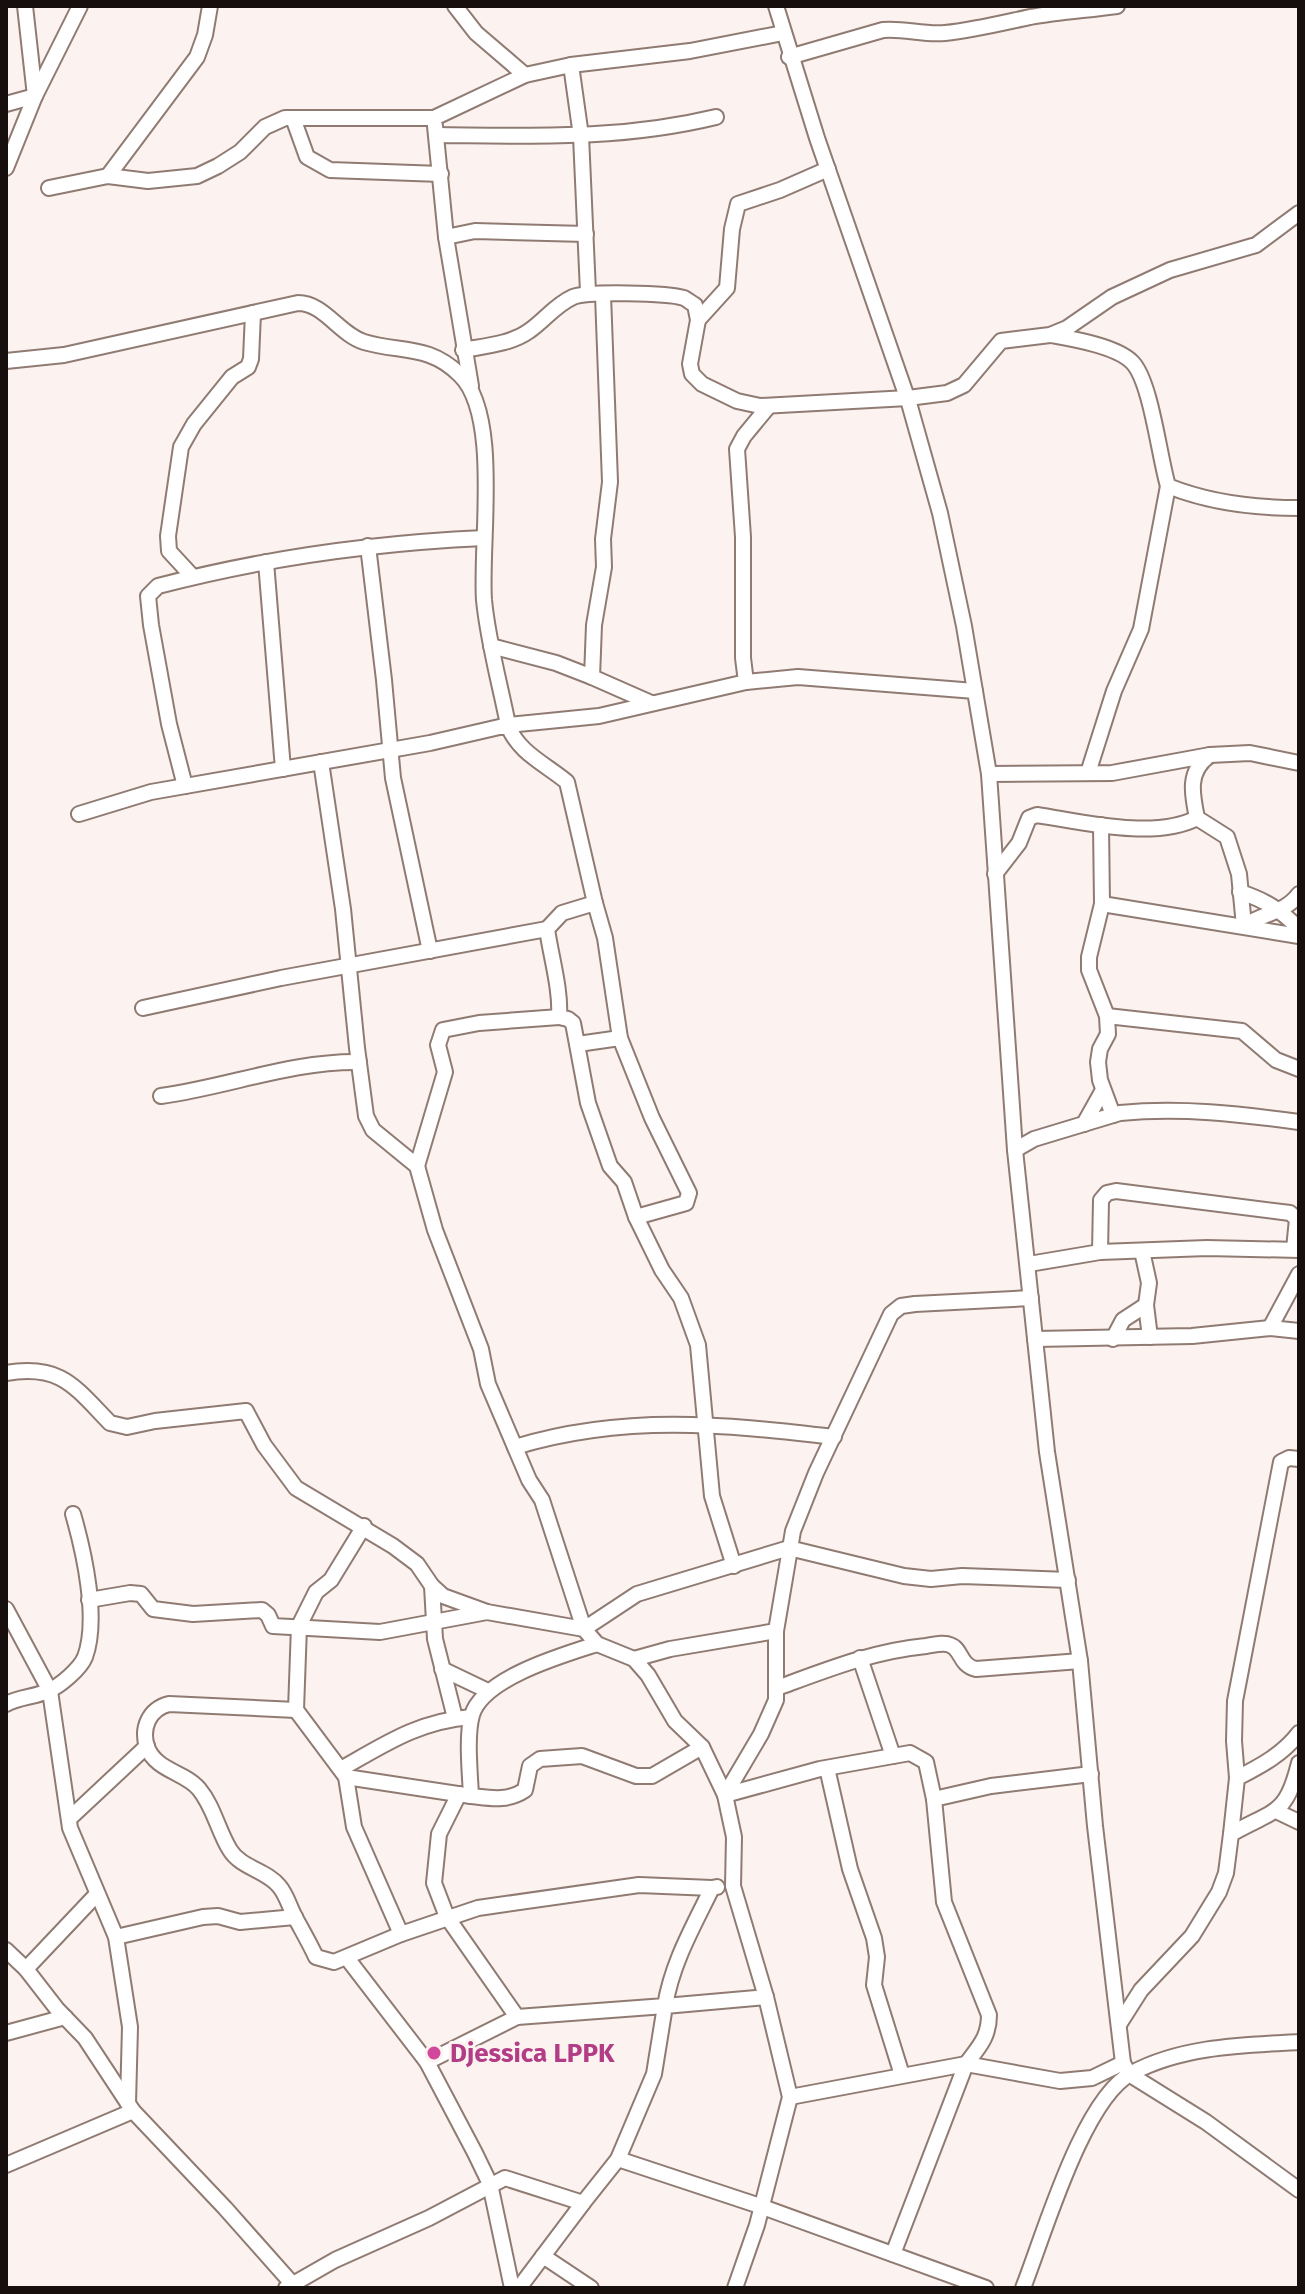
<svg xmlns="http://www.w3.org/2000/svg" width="1305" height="2294" viewBox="0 0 1305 2294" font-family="'Fira Sans',sans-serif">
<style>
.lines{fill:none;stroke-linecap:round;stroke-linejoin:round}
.minor-casing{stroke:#907b73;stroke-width:18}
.minor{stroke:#fff;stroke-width:14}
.hotel-dot{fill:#d1479c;stroke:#fcf2ef;stroke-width:3}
.labels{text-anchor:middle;stroke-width:6;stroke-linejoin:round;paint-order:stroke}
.hotel-label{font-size:26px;font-weight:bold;fill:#b23c85;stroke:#fcf2ef;text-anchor:start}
</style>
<rect width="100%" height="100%" fill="#fcf2ef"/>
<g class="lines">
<g class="minor-casing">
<g id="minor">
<path d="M 25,6 L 35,96"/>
<path d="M 455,6 L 476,33 L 525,75"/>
<path d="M 776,6 L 817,138 L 909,403 L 940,513 L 964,626 L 989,774 L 1015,1150 L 1047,1452 L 1080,1661 L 1095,1826 L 1123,2063 L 1129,2074 L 1206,2122 L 1299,2190"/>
<path d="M 789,57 L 883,30 C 904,28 923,35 945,33 C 974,30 1002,23 1030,17 C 1059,12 1088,10 1117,6"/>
<path d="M 571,65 L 581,136 L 588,292"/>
<path d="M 6,104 L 35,96"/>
<path d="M 293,118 L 307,157 L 330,170 L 441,174"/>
<path d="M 435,126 L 446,237 L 471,386"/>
<path d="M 437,135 C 534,136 621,140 716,117"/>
<path d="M 6,168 L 35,96 L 80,6"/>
<path d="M 108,176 L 197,57 L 205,35 L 210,6"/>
<path d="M 49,188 L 108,176 L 148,181 L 197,176 L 218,166 L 240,152 L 265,127 L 285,118 L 434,118 L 525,75 L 571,65 L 690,51 L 783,33"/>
<path d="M 446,237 L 475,231 L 586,234"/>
<path d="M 603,295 L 610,482 L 603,539 L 604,567 L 594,625 L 592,677 L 651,703"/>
<path d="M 698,320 L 727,288 L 732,229 L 738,204 L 780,190 L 828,169"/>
<path d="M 1051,335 C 1073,339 1116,346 1132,362 C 1151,381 1159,456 1168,486 C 1210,503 1254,508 1299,508"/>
<path d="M 463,350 C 485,346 511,344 529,331 C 545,320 555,305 573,297 C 587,291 668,293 684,298 C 688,300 691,303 695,305 L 698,320 L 690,364 L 692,374 L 702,384 L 737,401 L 760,406 L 908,398 L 947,393 L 964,385 L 1001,341 L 1050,335 L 1067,328 L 1112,297 L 1170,270 L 1256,245 L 1299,213"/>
<path d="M 6,361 L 64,355 L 298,303 C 324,303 339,334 364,342 C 401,353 429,344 460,375 C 501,415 480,543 484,600 C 488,642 500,684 508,725 L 599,716 L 746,682 L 798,677 L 975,691"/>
<path d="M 368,546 L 384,680 L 393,778 L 430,951"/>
<path d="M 266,562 L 283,769"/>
<path d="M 193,577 L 169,551 L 168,536 L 181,447 L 194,424 L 232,377 L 248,367 L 251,359 L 253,313"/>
<path d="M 491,646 L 556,663 L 592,677"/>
<path d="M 746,682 L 743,658 L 743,537 L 737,449 L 744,436 L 768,407"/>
<path d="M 1210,755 C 1187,771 1192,794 1197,818 L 1227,837 L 1239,874 L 1244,926 C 1263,913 1285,913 1299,894"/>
<path d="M 321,762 L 343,909 L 357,1048 L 366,1116 L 373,1130 L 417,1166 L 435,1230 L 481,1349 L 488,1384 L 529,1480 L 542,1500 L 584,1629 L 637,1594 L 789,1548 L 904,1576 L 931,1579 L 962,1576 L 1068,1580"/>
<path d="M 1088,773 L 1114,691 L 1141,629 L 1168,486"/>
<path d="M 989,774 L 1112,773 L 1210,755 L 1250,753 L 1299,763"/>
<path d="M 185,786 L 169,724 L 151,625 L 148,596 L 158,586 C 265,558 373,543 484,538"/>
<path d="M 79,814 L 151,792 L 430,743 L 508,725 C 517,752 547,765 567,782 L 595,903 L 562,913 L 547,929 C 551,957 561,990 559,1017 L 479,1023 L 443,1030 L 438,1045 L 445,1072 L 417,1166"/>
<path d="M 1101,825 L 1102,904 L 1089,957 L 1089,970 L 1107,1016 L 1108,1034 L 1100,1049 L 1098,1062 L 1100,1080 L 1113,1115"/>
<path d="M 995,874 L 1019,843 L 1029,818 L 1037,815 C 1083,822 1155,840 1197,818"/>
<path d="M 1240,892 C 1265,900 1281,910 1299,929"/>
<path d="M 595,903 L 605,938 L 620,1038 L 652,1118 L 689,1193 L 686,1203 L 636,1217"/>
<path d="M 1102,904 L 1299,936"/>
<path d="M 143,1008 L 281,978 L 547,929"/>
<path d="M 1107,1016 L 1242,1031 L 1276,1060 L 1299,1069"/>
<path d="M 559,1017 L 568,1019 L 573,1023 L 588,1103 L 610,1166 L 624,1182 L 636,1217 L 662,1270 L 681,1298 L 698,1345 L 712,1496 L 734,1566"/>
<path d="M 578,1044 L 620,1038"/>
<path d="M 161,1096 C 228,1087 291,1061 359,1062"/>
<path d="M 1084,1124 L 1103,1090"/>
<path d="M 1015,1150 L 1034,1139 L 1120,1113 C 1181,1107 1239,1114 1299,1122"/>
<path d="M 1142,1251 L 1149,1283 L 1146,1305 L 1150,1337"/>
<path d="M 1100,1252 L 1101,1200 L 1107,1193 L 1116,1191 L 1290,1213 L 1297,1219 L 1294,1249"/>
<path d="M 1029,1264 L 1100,1252 L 1207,1248 L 1299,1250"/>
<path d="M 1270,1328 L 1299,1274"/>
<path d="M 1035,1339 L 1192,1336 L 1270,1328 L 1299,1331"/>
<path d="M 1113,1339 L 1123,1320 L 1146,1305"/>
<path d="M 6,1373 C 61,1364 74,1386 110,1423 L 127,1427 L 155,1421 L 246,1411 L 264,1445 L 296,1488 L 393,1546 L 417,1564 L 432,1586 L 443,1596 L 487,1612 L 584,1629 L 597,1644 L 634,1659 L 648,1675 L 675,1721 L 702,1747 L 725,1795 L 820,1769 L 893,1756 L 910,1753 L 926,1762 L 934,1799 L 944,1902 L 989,2015 C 989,2037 979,2047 966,2064 L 893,2254"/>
<path d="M 515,1447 C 623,1414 724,1424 834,1437"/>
<path d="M 364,1526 L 331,1580 L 316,1592 L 299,1626 L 296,1710 L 346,1777 L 354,1827 L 401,1934"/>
<path d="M 432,1586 L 435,1639 L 455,1718"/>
<path d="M 89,1600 L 130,1593 L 141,1594 L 153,1609 L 193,1614 L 262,1610 L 268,1615 L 273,1626 L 380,1632 L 487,1612"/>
<path d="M 6,1609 L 50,1691 L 70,1828 L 116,1937 L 130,2027 L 128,2103"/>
<path d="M 860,1658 L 893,1756"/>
<path d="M 634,1659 L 670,1649 L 776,1631"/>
<path d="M 442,1669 L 488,1691"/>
<path d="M 777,1688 C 826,1670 873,1651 926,1646 C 933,1645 944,1642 950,1645 C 962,1649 959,1665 976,1669 L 1080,1661"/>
<path d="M 6,1704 C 19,1697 35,1697 48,1691 C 60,1686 80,1669 85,1657 C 99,1619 84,1552 73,1514"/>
<path d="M 296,1710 L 169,1704 C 149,1709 141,1728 147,1747 C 156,1771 185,1772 199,1789 C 214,1807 218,1831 230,1850 C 241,1868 266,1870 279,1886 C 287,1895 290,1909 296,1919 C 303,1932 310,1944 316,1957 L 334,1962 L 401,1934 L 478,1908 L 639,1885 L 712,1888"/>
<path d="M 827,1768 L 850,1869 L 874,1938 L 877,1957 L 874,1985 L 902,2075"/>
<path d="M 341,1769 C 385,1744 419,1721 471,1717"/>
<path d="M 346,1777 L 471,1796 C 470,1773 466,1736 472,1715 C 483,1678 563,1655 597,1644"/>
<path d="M 1237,1778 L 1234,1741 L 1235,1701 L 1281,1462 L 1289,1458 L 1299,1459"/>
<path d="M 459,1794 L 439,1834 L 434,1883 L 447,1917 L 517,2017"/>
<path d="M 471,1796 C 490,1798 507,1802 525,1790 L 530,1766 L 540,1759 L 582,1756 L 636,1776 L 652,1776 L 702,1747"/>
<path d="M 934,1799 L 991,1786 L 1091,1774"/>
<path d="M 1276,1811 L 1299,1822"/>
<path d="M 69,1819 L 147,1746"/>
<path d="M 1231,1834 L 1237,1778 C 1261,1766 1283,1754 1299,1733"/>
<path d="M 116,1937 L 203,1917 L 218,1916 L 240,1922 L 295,1917"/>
<path d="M 6,1950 L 26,1969 L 57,2009 L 85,2038 L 133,2111 L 225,2208 L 296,2288"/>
<path d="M 347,1958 L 427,2062 L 475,2153 L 490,2184 L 512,2288"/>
<path d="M 26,1969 L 97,1894"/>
<path d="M 1120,2023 L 1141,1990 L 1192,1936 L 1219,1892 L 1226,1873 L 1231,1834 C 1275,1809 1286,1816 1299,1763"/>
<path d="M 6,2033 L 65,2017"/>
<path d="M 427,2062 L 517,2017 L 665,2006 C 672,1963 693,1927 712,1888 L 717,1887"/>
<path d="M 790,2097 L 966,2064 L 1060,2081 L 1092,2078 L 1123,2063"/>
<path d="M 618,2159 L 760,2206 L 986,2288"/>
<path d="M 6,2165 L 133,2111"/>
<path d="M 543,2256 L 591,2288"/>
<path d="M 286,2288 L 335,2260 L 429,2218 L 505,2178 L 583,2203 L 618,2159 L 654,2074 L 665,2006 L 766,1997"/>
<path d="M 519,2288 L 583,2203"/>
<path d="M 735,2288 L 757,2225 L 790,2097 L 766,1997 L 733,1886 L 734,1837 L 725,1795 L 761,1734 L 776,1700 L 776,1631 L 793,1531 L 816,1473 L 891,1314 L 901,1306 L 915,1304 L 1031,1298"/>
<path d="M 1023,2288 C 1044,2235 1083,2098 1132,2073 C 1182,2046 1244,2045 1299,2042"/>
</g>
</g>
<use href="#minor" class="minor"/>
</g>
<circle class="hotel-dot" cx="434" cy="2053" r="8"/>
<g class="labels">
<g class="hotel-label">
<text x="450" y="2062">Djessica LPPK</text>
</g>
</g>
<rect width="1305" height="2294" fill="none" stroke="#170f0d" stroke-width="16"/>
</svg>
